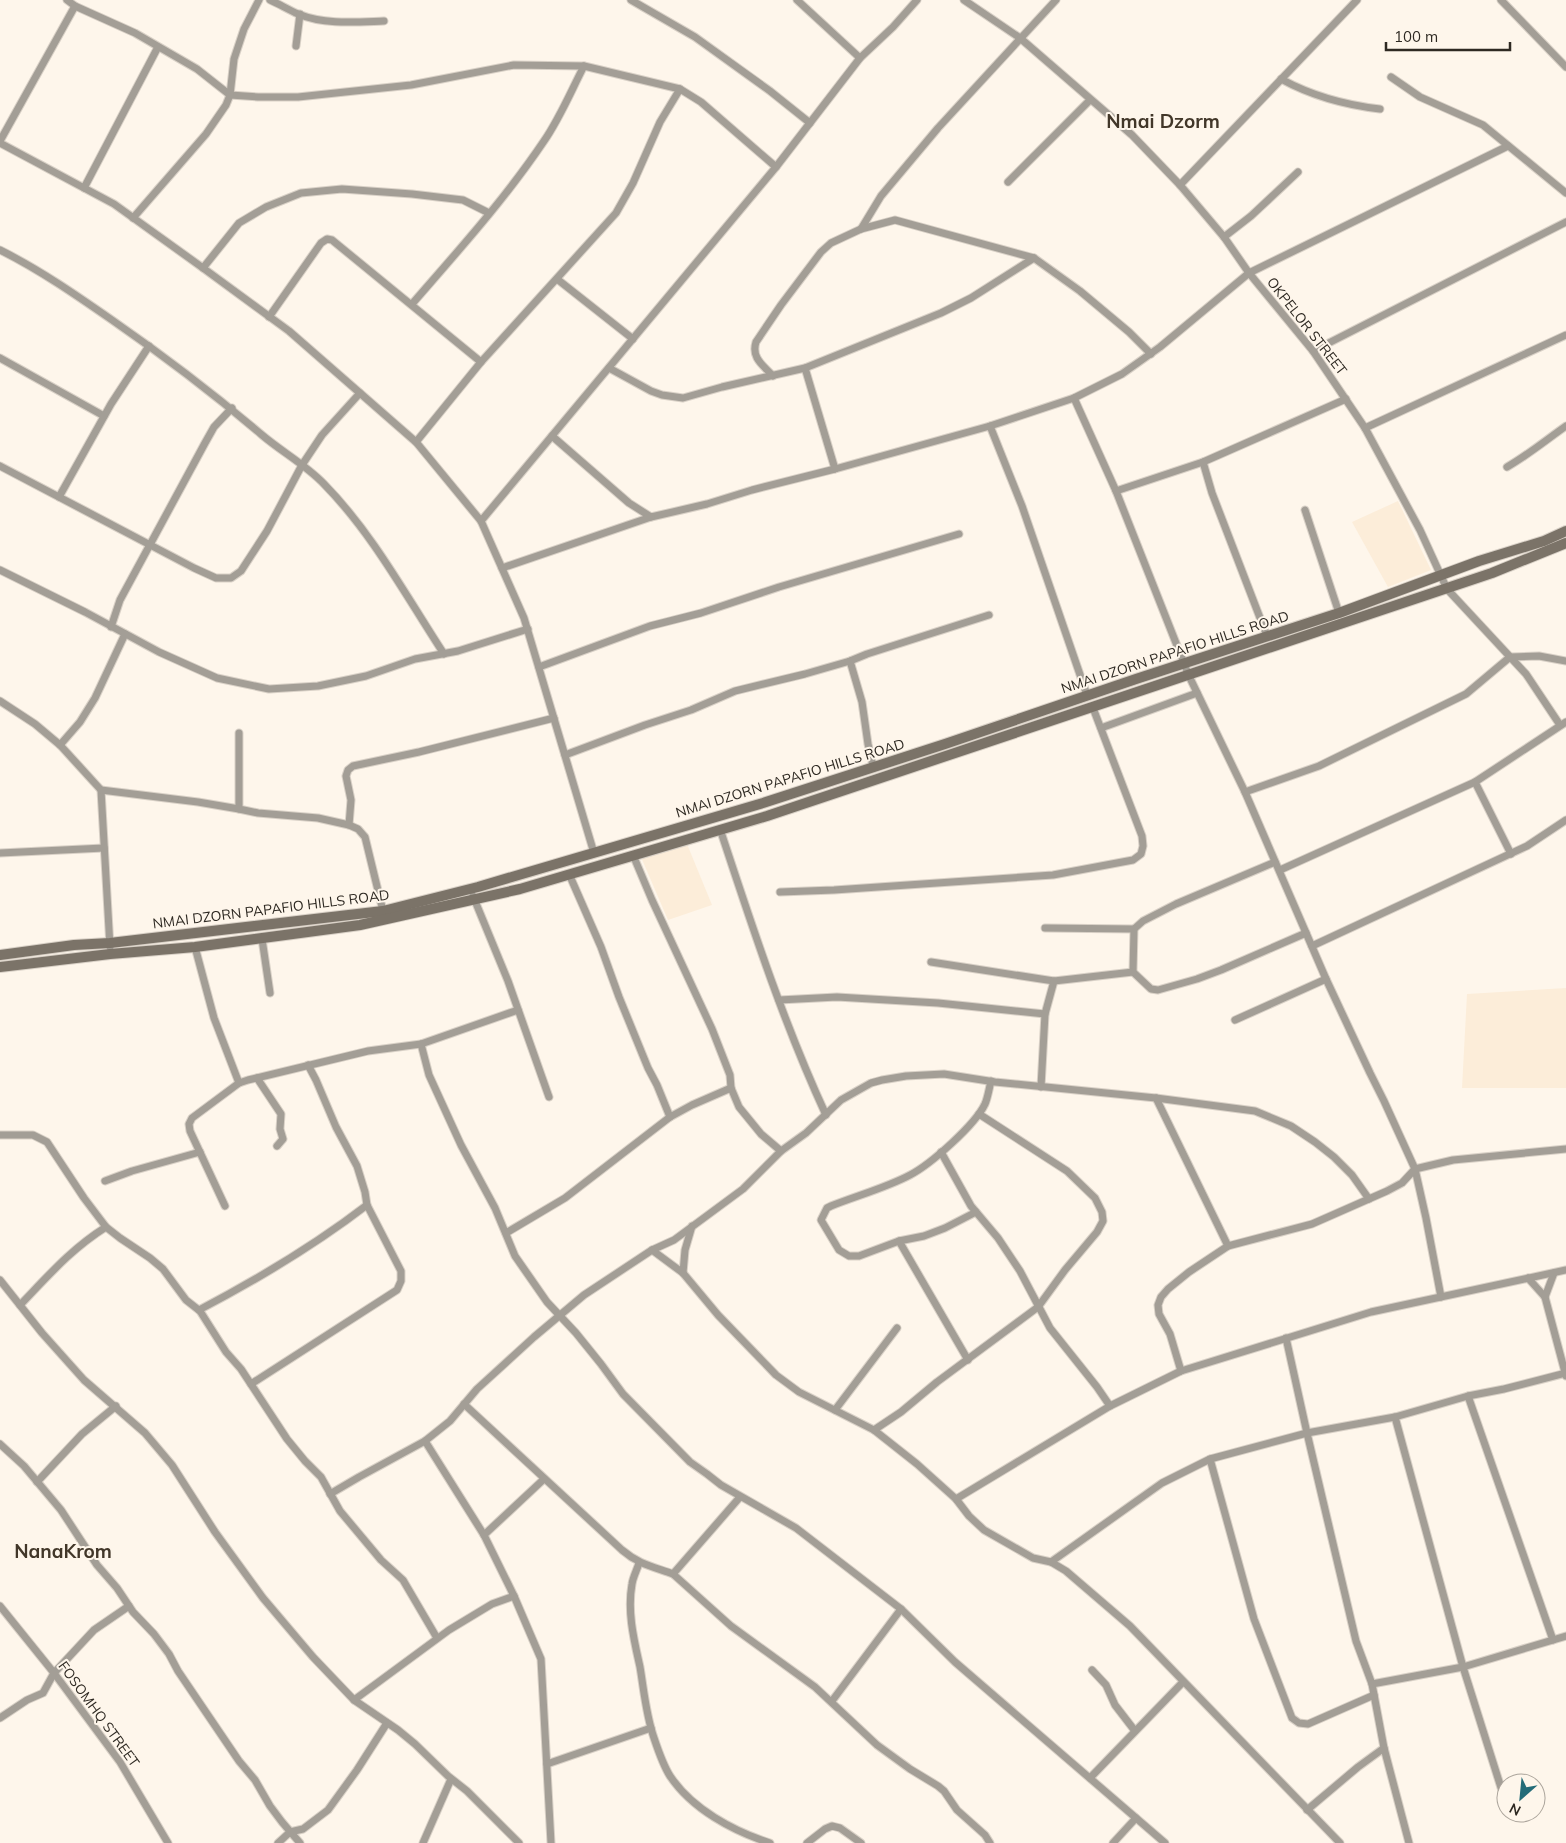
<svg xmlns="http://www.w3.org/2000/svg" width="1566" height="1843" viewBox="0 0 1566 1843" font-family="Mulish,sans-serif">
<style>
.built{fill:#fcedd9}
.lines{fill:none;stroke-linecap:round;stroke-linejoin:round}
.street-casing{stroke:#d9d1c7;stroke-width:9}
.secondary-casing{stroke:#d9d1c7;stroke-width:12}
.street{stroke:#a39e96;stroke-width:7}
.secondary{stroke:#7b7368;stroke-width:10}
.labels{text-anchor:middle;stroke-width:4;stroke-linejoin:round;paint-order:stroke}
.street-label{font-size:14px;fill:#2e2922;stroke:#fef6eb}
.district-label{font-size:19px;font-weight:bold;fill:#423729;stroke:#fef6eb}
</style>
<rect width="100%" height="100%" fill="#fef6eb"/>
<g class="built">
<path d="M 1398,501 L 1431,570 L 1388,587 L 1352,522 Z"/>
<path d="M 687,844 L 712,905 L 668,920 L 641,857 Z"/>
<path d="M 1566,988 L 1566,1088 L 1462,1088 L 1467,994 Z"/>
</g>
<g class="lines">
<g class="street-casing">
<g id="street">
<path d="M 67,0 L 75,6 L 135,33 L 197,69 L 230,95 L 258,97 L 298,97 L 411,85 L 514,65 L 584,66 L 680,89 L 701,102 L 776,167"/>
<path d="M 270,0 C 279,4 289,10 298,14 C 325,25 356,22 384,21"/>
<path d="M 631,0 L 695,37 L 770,91 L 810,123"/>
<path d="M 797,0 L 860,58"/>
<path d="M 964,0 L 1020,38 L 1132,135 L 1180,185 L 1224,237 L 1249,273 L 1313,351 L 1365,428 L 1420,530 L 1447,589 L 1526,674 L 1560,725"/>
<path d="M 1501,0 L 1566,67"/>
<path d="M 296,46 L 300,14"/>
<path d="M 1391,77 L 1420,97 L 1483,125 L 1566,193"/>
<path d="M 1281,79 C 1312,96 1345,105 1380,109"/>
<path d="M 0,141 L 75,6"/>
<path d="M 0,143 L 114,204 L 203,268 L 289,331 L 416,442 L 481,521 L 524,618 L 594,853"/>
<path d="M 1008,182 L 1090,100"/>
<path d="M 1180,185 L 1357,0"/>
<path d="M 84,188 L 158,47"/>
<path d="M 133,218 L 206,134 L 226,105 L 230,95 L 234,59 L 244,29 L 259,0"/>
<path d="M 861,229 L 881,196 L 938,128 L 1056,0"/>
<path d="M 1224,237 L 1251,216 L 1298,172"/>
<path d="M 0,250 C 40,270 76,295 112,320 C 164,356 214,394 262,435 C 282,452 306,465 324,484 C 373,534 406,596 444,654"/>
<path d="M 203,268 L 239,223 L 266,207 L 301,193 L 342,189 L 412,194 L 463,200 L 489,213"/>
<path d="M 557,279 L 633,339"/>
<path d="M 412,304 C 458,251 505,199 544,141 C 560,118 571,91 584,66"/>
<path d="M 269,317 L 321,243 L 327,239 L 332,240 L 481,362"/>
<path d="M 1313,351 L 1566,222"/>
<path d="M 0,358 L 104,416"/>
<path d="M 609,368 L 651,391 L 662,395 L 683,398 L 722,387 L 805,368 L 941,313 L 971,298 L 1034,258"/>
<path d="M 805,368 L 835,469"/>
<path d="M 773,376 C 763,365 751,358 756,342 L 781,305 L 821,252 L 831,243 L 861,229 L 895,220 L 1034,258 L 1080,291 L 1129,332 L 1151,354"/>
<path d="M 1074,398 L 1116,491 L 1189,676 L 1245,792 L 1326,979 L 1370,1073 L 1384,1101 L 1415,1169 L 1426,1218 L 1441,1297"/>
<path d="M 990,426 L 1022,506 L 1087,695"/>
<path d="M 1365,428 L 1566,335"/>
<path d="M 552,436 L 629,503 L 651,517 L 707,504 L 752,490 L 835,469 L 990,426 L 1074,398 L 1122,374 L 1160,347 L 1249,273 L 1508,146"/>
<path d="M 416,442 L 481,362 L 616,213 L 633,183 L 660,122 L 680,89"/>
<path d="M 1203,462 L 1212,493 L 1267,636"/>
<path d="M 0,466 L 194,568 L 216,578 L 231,578 L 241,571 L 267,531 L 302,465 L 322,435 L 360,393"/>
<path d="M 1507,467 C 1528,455 1546,440 1566,426"/>
<path d="M 1116,491 L 1203,462 L 1346,399"/>
<path d="M 59,497 L 111,404 L 149,346"/>
<path d="M 1305,510 L 1339,613"/>
<path d="M 481,521 L 776,167 L 860,58 L 893,27 L 917,0"/>
<path d="M 502,568 L 651,517"/>
<path d="M 0,570 L 85,612 L 159,652 L 217,678 L 269,689 L 318,686 L 366,676 L 415,659 L 458,651 L 528,629"/>
<path d="M 111,627 L 120,600 L 205,443 L 214,427 L 232,408"/>
<path d="M 850,661 L 862,702 L 868,744 L 873,766"/>
<path d="M 539,667 L 650,626 L 701,613 L 779,587 L 959,534"/>
<path d="M 0,701 L 35,724 L 60,745 L 101,790 L 110,947"/>
<path d="M 1101,728 L 1197,693"/>
<path d="M 239,733 L 239,809 L 258,813 L 318,818 L 349,825 L 358,829 L 365,837 L 383,911"/>
<path d="M 60,745 L 80,722 L 95,698 L 125,634"/>
<path d="M 565,755 L 645,725 L 691,710 L 735,691 L 805,674 L 850,661 L 867,654 L 989,615"/>
<path d="M 1475,782 L 1511,854"/>
<path d="M 101,790 L 198,802 L 239,809"/>
<path d="M 1245,792 L 1319,766 L 1466,694 L 1510,657 L 1539,656 L 1566,661"/>
<path d="M 349,825 L 351,800 L 346,776 L 348,770 L 353,766 L 419,752 L 554,718"/>
<path d="M 720,829 C 752,926 783,1022 826,1115"/>
<path d="M 0,853 L 104,848"/>
<path d="M 633,855 L 652,900 L 712,1029 L 730,1075 L 731,1088 L 739,1107 L 761,1134 L 781,1151"/>
<path d="M 1275,862 L 1176,904 L 1143,921 L 1134,929 L 1133,972 L 1151,989 L 1158,990 L 1197,979 L 1221,970 L 1306,933"/>
<path d="M 1280,870 L 1475,782 L 1566,722"/>
<path d="M 569,874 L 601,947 L 619,997 L 648,1068 L 657,1085 L 670,1117"/>
<path d="M 780,892 L 834,890 L 1053,875 L 1133,860 L 1141,854 L 1143,846 L 1142,836 L 1093,708"/>
<path d="M 473,896 L 508,981 L 549,1097"/>
<path d="M 1045,928 L 1134,929"/>
<path d="M 262,939 L 270,993"/>
<path d="M 1312,946 L 1527,846 L 1566,820"/>
<path d="M 195,947 L 214,1018 L 239,1083"/>
<path d="M 931,962 L 1054,981 L 1133,972"/>
<path d="M 779,1000 L 837,997 L 938,1003 L 1045,1014"/>
<path d="M 1235,1020 L 1326,979"/>
<path d="M 421,1044 L 429,1075 L 461,1145 L 495,1208 L 515,1256 L 547,1302 L 576,1333 L 601,1364 L 623,1394 L 690,1462 L 707,1474 L 721,1485 L 796,1528 L 901,1609 L 955,1662 L 1165,1843"/>
<path d="M 257,1078 L 281,1114 L 280,1129 L 283,1139 L 277,1146"/>
<path d="M 1041,1087 L 1045,1014 L 1054,981"/>
<path d="M 1156,1098 L 1228,1246"/>
<path d="M 0,1135 L 33,1135 L 47,1142 L 84,1198 L 106,1227 L 120,1238 L 150,1258 L 163,1269 L 186,1300 L 200,1311 L 226,1352 L 241,1369 L 287,1439 L 305,1461 L 321,1477 L 340,1511 L 381,1560 L 403,1580 L 437,1638"/>
<path d="M 941,1152 L 971,1206 L 998,1238 L 1020,1271 L 1050,1328 L 1097,1387 L 1110,1406"/>
<path d="M 105,1181 L 132,1171 L 200,1152"/>
<path d="M 225,1206 L 190,1131 L 189,1124 L 192,1118 L 239,1083 L 248,1080 L 368,1051 L 421,1044 L 518,1010"/>
<path d="M 976,1212 L 945,1228 L 924,1236 L 899,1241 L 859,1256 L 849,1256 L 839,1250 L 821,1220 L 827,1208 L 831,1206 C 856,1196 888,1187 910,1175 C 931,1164 975,1125 985,1104 C 988,1097 989,1089 991,1081"/>
<path d="M 506,1233 L 565,1198 L 670,1117 L 692,1105 L 731,1088"/>
<path d="M 899,1241 L 968,1360"/>
<path d="M 652,1250 L 683,1273 L 718,1315 L 776,1375 L 799,1392 L 874,1430 L 917,1464 L 956,1499 L 969,1516 L 984,1530 L 1033,1558 L 1051,1562 L 1066,1571 L 1130,1626 L 1340,1843"/>
<path d="M 683,1273 L 685,1250 L 692,1226"/>
<path d="M 1528,1278 L 1545,1297 L 1566,1376"/>
<path d="M 0,1280 L 42,1333 L 84,1380 L 145,1433 L 172,1465 L 215,1532 L 263,1598 L 313,1657 L 354,1700 L 398,1730 L 415,1744 L 448,1776 L 467,1791 L 519,1843"/>
<path d="M 1545,1297 L 1554,1273"/>
<path d="M 20,1305 C 48,1276 71,1249 106,1227"/>
<path d="M 199,1310 C 258,1279 315,1245 367,1205"/>
<path d="M 1286,1338 L 1307,1433 L 1356,1641 L 1372,1684 L 1384,1748 L 1409,1843"/>
<path d="M 1181,1371 L 1170,1334 L 1159,1314 L 1158,1305 L 1161,1297 L 1168,1289 L 1189,1272 L 1228,1246 L 1312,1224 L 1387,1191 L 1402,1183 L 1415,1169 L 1453,1160 L 1566,1149"/>
<path d="M 251,1384 L 397,1290 L 401,1281 L 401,1271 L 367,1205 L 365,1192 L 357,1166 L 336,1127 L 316,1080 L 308,1065"/>
<path d="M 1468,1396 L 1553,1640"/>
<path d="M 464,1404 L 622,1550 C 638,1564 654,1567 673,1574 L 740,1497"/>
<path d="M 835,1410 L 897,1328"/>
<path d="M 1395,1417 L 1463,1667 L 1503,1794"/>
<path d="M 874,1430 L 901,1412 L 937,1382 L 1038,1307 L 1065,1270 L 1097,1232 L 1103,1221 L 1102,1212 L 1095,1198 L 1067,1171 L 979,1114"/>
<path d="M 425,1441 L 484,1535 L 514,1596"/>
<path d="M 0,1444 L 24,1466 L 61,1510 L 97,1565 L 117,1588 L 133,1612 L 154,1634 L 169,1654 L 178,1671 L 239,1761 L 255,1780 L 270,1806 L 282,1822 L 300,1843"/>
<path d="M 1210,1459 L 1254,1619 L 1292,1718 L 1299,1723 L 1308,1724 L 1374,1695"/>
<path d="M 37,1482 L 82,1434 L 116,1406"/>
<path d="M 330,1494 L 359,1477 L 425,1441 L 450,1421 L 477,1389 L 534,1337 L 584,1295 L 652,1250 L 674,1240 L 743,1189 L 781,1151 L 806,1133 L 841,1100 L 871,1083 L 882,1080 L 906,1076 L 944,1074 L 995,1082 L 1156,1098 L 1255,1111 L 1291,1126 L 1315,1142 L 1334,1157 L 1352,1175 L 1369,1199"/>
<path d="M 956,1499 L 1110,1406 L 1181,1371 L 1371,1312 L 1566,1270"/>
<path d="M 484,1535 L 544,1479"/>
<path d="M 1051,1562 L 1162,1483 L 1210,1459 L 1307,1433 L 1395,1417 L 1468,1396 L 1504,1389 L 1566,1373"/>
<path d="M 639,1563 C 637,1570 633,1577 632,1584 C 627,1612 634,1640 640,1667 C 644,1691 646,1715 654,1738 C 658,1750 663,1765 670,1776 C 692,1809 733,1831 770,1843"/>
<path d="M 673,1574 L 731,1626 L 815,1687 L 877,1745 L 910,1769 L 938,1786 L 944,1791 L 957,1810 L 985,1835 L 990,1843"/>
<path d="M 0,1606 L 54,1673 L 120,1762 L 168,1843"/>
<path d="M 1092,1670 L 1106,1685 L 1115,1705 L 1135,1731"/>
<path d="M 1372,1684 L 1463,1667 L 1566,1636"/>
<path d="M 354,1700 L 449,1630 L 492,1604 L 514,1596 L 541,1659 L 551,1843"/>
<path d="M 832,1701 L 901,1609"/>
<path d="M 0,1718 L 27,1700 L 43,1693 L 54,1673 L 94,1630 L 129,1606"/>
<path d="M 547,1764 L 651,1728"/>
<path d="M 1090,1778 L 1183,1682"/>
<path d="M 1307,1810 L 1358,1767 L 1384,1748"/>
<path d="M 278,1843 L 290,1832 L 303,1829 L 328,1810 L 357,1770 L 387,1723"/>
<path d="M 423,1843 L 451,1779"/>
<path d="M 807,1843 L 825,1829 L 832,1826 L 840,1828 L 861,1843"/>
<path d="M 1113,1843 L 1136,1818"/>
</g>
</g>
<g class="secondary-casing">
<g id="secondary">
<path d="M 0,955 L 74,945 L 110,943 L 383,911 L 478,887 L 763,803 L 945,744 L 1136,679 L 1339,613 L 1479,561 L 1544,541 L 1566,531"/>
<path d="M 0,967 L 110,954 L 195,947 L 360,925 L 520,889 L 767,816 L 1492,573 L 1566,543"/>
</g>
</g>
<use href="#street" class="street"/>
<use href="#secondary" class="secondary"/>
</g>
<g class="labels">
<g class="street-label">
<text transform="translate(1307 326) rotate(52)" y="5">OKPELOR STREET</text>
<text transform="translate(1175 652) rotate(-18)" y="5">NMAI DZORN PAPAFIO HILLS ROAD</text>
<text transform="translate(790 778) rotate(-17)" y="5">NMAI DZORN PAPAFIO HILLS ROAD</text>
<text transform="translate(271 909) rotate(-7)" y="5">NMAI DZORN PAPAFIO HILLS ROAD</text>
<text transform="translate(99 1714) rotate(54)" y="5">FOSOMHQ STREET</text>
</g>
<g class="district-label">
<text x="1163" y="128">Nmai Dzorm</text>
<text x="63" y="1558">NanaKrom</text>
</g>
</g>
<g transform="translate(1521 1798) rotate(207)"><circle r="24" fill="#fef6eb" stroke="#aba49b"/>
<path d="M0-4L9 19L0 12L-9 19Z" fill="#246c78"/>
<text y="-8" font-size="14" font-weight="bold" text-anchor="middle" fill="#2e2922">N</text>
</g>
<path d="M1386 42v8h124v-8" fill="none" stroke="#2e2922" stroke-width="2.5"/>
<text x="1394" y="42" font-size="15" fill="#2e2922" stroke="#fef6eb" stroke-width="4" paint-order="stroke">100 m</text>
</svg>
